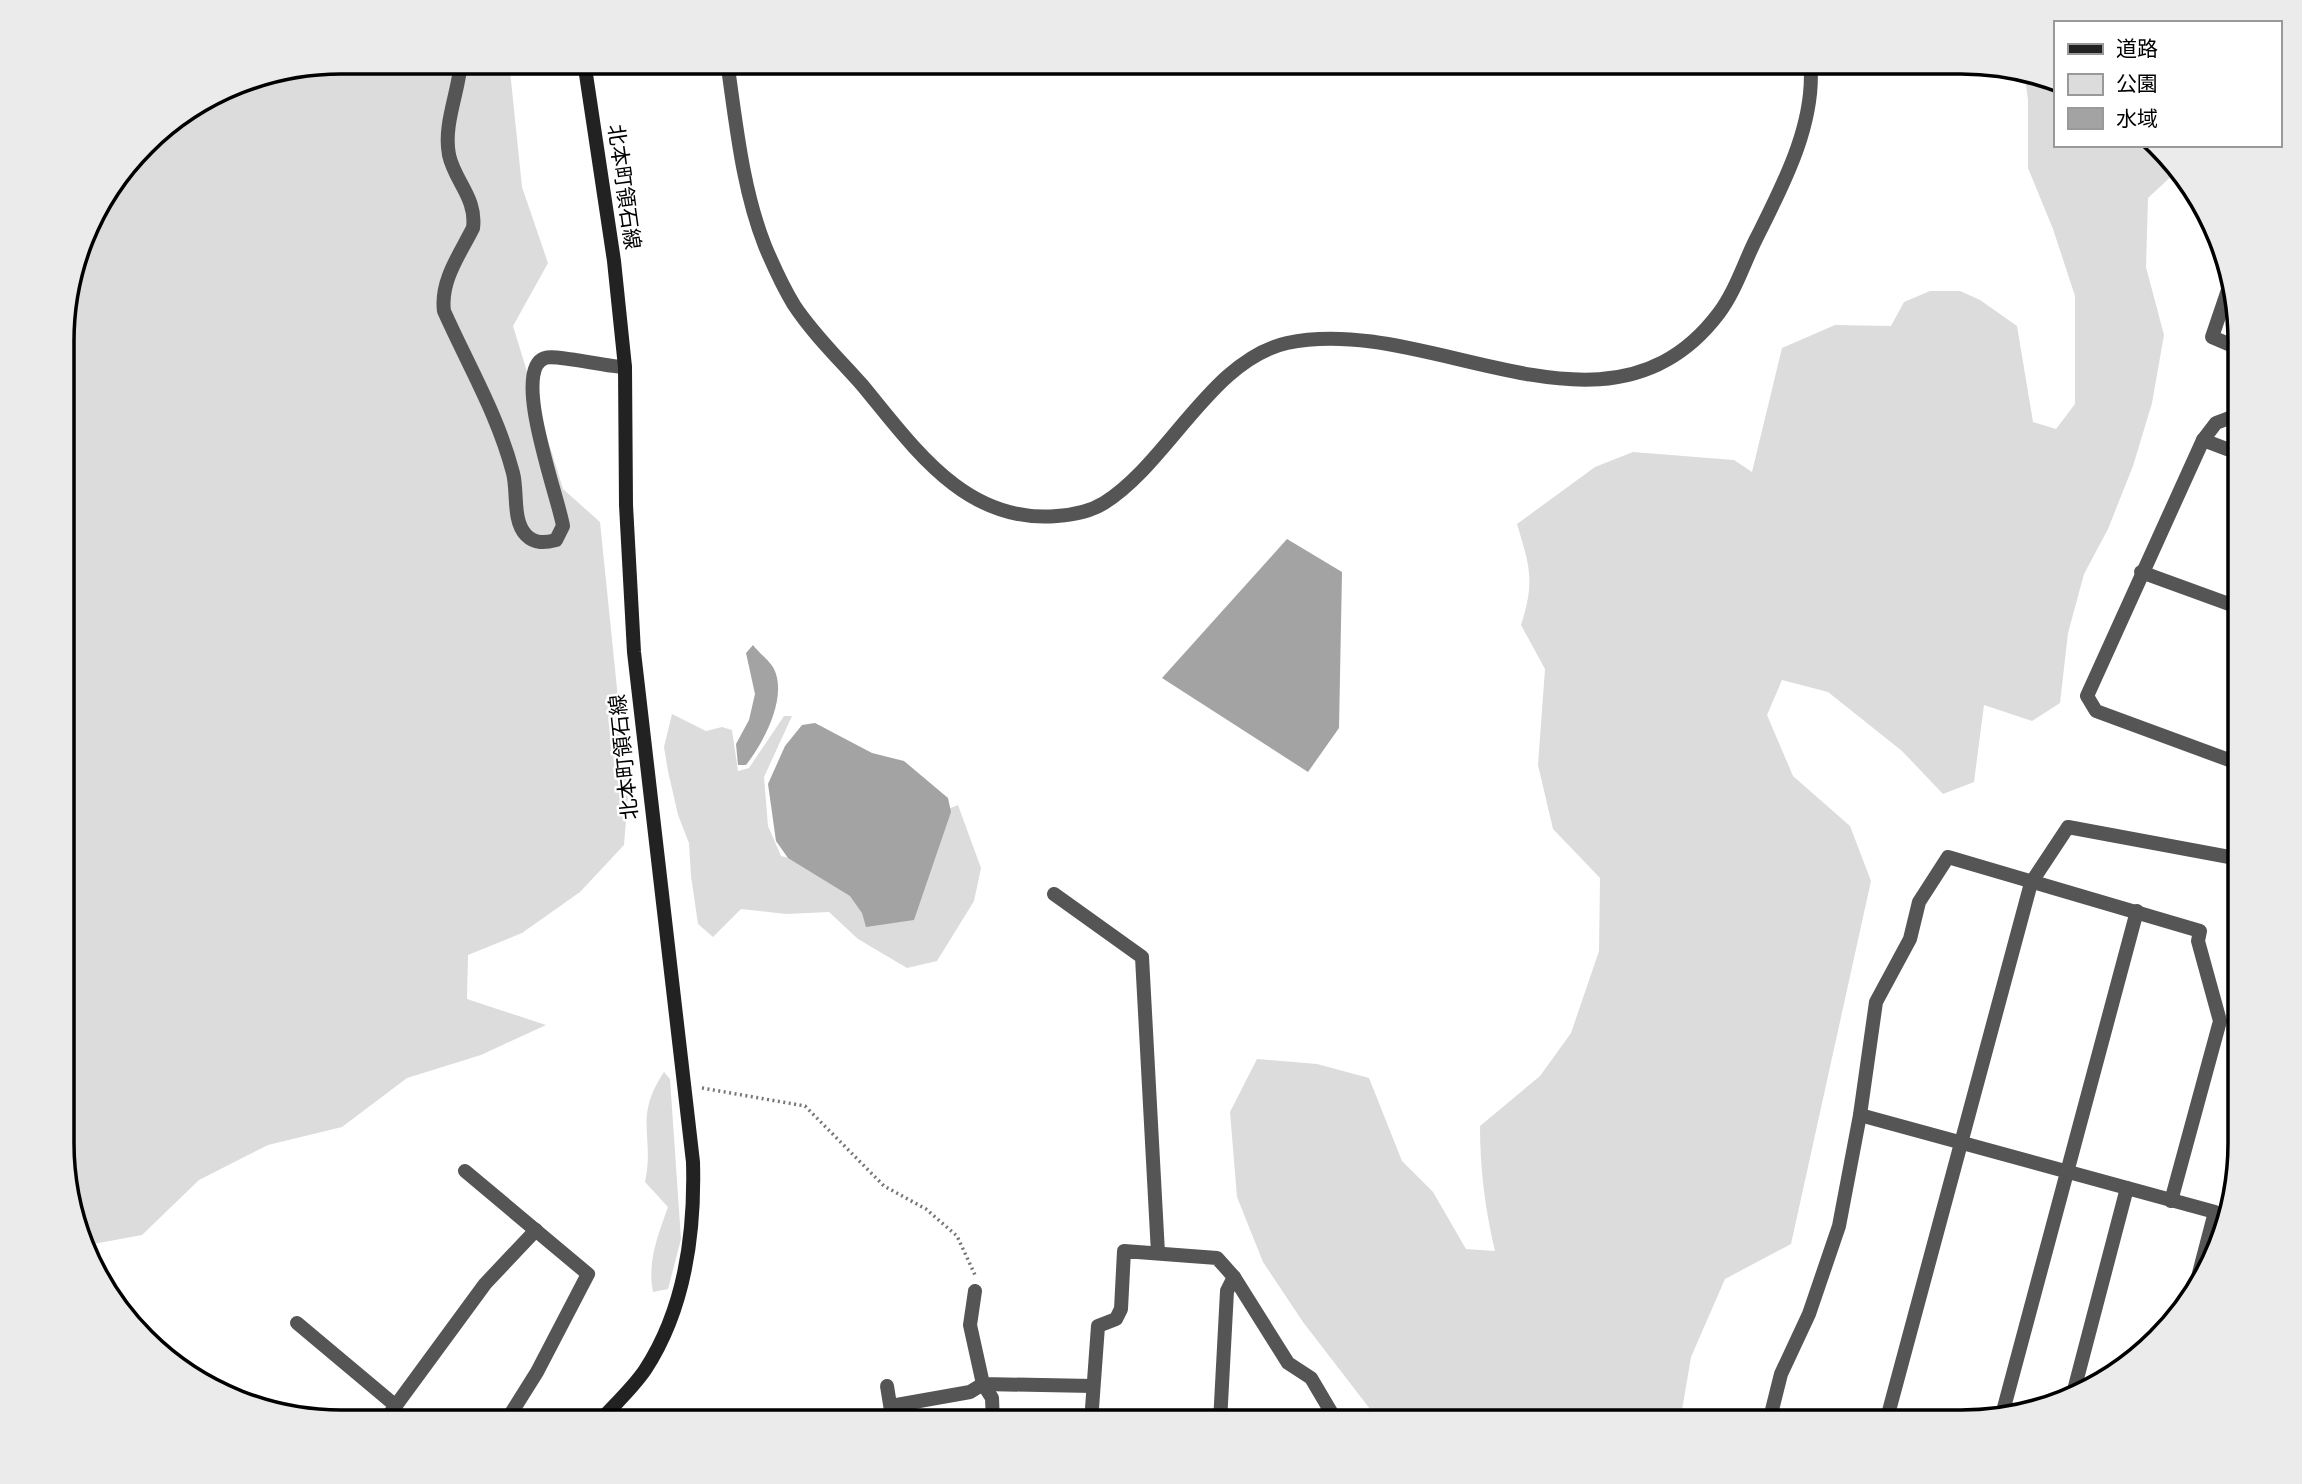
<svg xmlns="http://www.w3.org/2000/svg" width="2302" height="1484" viewBox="0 0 2302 1484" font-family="'IBM Plex Sans','Noto Sans JP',sans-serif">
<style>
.green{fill:#dcdcdc}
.water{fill:#a3a3a3}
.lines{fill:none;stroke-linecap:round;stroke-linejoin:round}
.path{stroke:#777;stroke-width:3.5;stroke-dasharray:2 3.5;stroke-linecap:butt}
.minor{stroke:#555;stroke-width:14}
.tertiary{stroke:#555;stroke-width:14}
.secondary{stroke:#222;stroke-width:14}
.labels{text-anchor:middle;stroke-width:5;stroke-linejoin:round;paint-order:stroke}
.street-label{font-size:21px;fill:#000;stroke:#fff}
.rim{fill:none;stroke:#000;stroke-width:3.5}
</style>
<rect width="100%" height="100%" fill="#fff"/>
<g class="green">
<path d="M 341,61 L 509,61 L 522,187 L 548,263 L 513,326 L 563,489 L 600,522 L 628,796 L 624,845 L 580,892 L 522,933 L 468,955 L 467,999 L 546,1025 L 481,1055 L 407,1078 L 342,1127 L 268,1145 L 199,1180 L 142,1235 L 88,1245 L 64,1179 L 64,305 L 90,217 L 156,131 L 234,82 Z"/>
<path d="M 2024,70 L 2055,81 L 2055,145 L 2151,145 L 2176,172 L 2148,198 L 2146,267 L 2164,335 L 2152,403 L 2133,466 L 2108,529 L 2084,574 L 2068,633 L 2060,703 L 2032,721 L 1984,705 L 1974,782 L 1943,794 L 1902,751 L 1828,692 L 1782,680 L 1767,715 L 1793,776 L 1850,826 L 1871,881 L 1791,1244 L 1725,1279 L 1691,1357 L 1680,1422 L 1380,1422 L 1303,1322 L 1263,1262 L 1237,1197 L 1230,1112 L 1257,1059 L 1317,1064 L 1369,1078 L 1402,1161 L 1433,1192 L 1466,1249 L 1495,1251 C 1485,1209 1480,1170 1480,1126 L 1540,1076 L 1571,1033 L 1599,951 L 1600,878 L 1553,829 L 1538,765 L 1545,669 L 1521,625 C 1535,582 1530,567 1517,524 L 1595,467 L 1633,452 L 1734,460 L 1752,472 L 1782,348 L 1835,325 L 1891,326 L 1904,302 L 1930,291 L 1960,291 L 1980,300 L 2017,326 L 2033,422 L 2056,429 L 2075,404 L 2075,296 L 2053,229 L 2028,168 L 2028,100 Z"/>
<path d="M 672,714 L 706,731 L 722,727 L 732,730 L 738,771 L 749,768 L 784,716 L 792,716 L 764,777 L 768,826 L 781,856 L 814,864 L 958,805 L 981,868 L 974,901 L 937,961 L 907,968 L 858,939 L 829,912 L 786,914 L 741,909 L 713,937 L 698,924 L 691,876 L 689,843 L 678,815 L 668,771 L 664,747 Z"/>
<path d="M 664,1072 L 670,1079 L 681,1239 L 668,1289 L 653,1292 C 647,1262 658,1235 668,1207 L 645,1182 C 655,1135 633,1119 664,1072 Z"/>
</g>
<g class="water">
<path d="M 1287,539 L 1342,572 L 1339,728 L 1308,772 L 1162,678 Z"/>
<path d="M 753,645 C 758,652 771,662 774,669 C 788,698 763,743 746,765 L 738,765 L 736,744 L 749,720 L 755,694 L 746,653 Z"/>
<path d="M 815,723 L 872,753 L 904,761 L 948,798 L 951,812 L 914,920 L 866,927 L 862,913 L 850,896 L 788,858 L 776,841 L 768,784 L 785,746 L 802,725 Z"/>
</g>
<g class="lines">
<path class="path" d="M 702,1088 L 805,1106 L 884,1186 L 926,1209 L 957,1236 L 975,1275"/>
<g class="minor">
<path d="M 461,61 C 459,92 443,124 449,155 C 455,182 477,198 473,228 C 460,254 440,281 444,311 C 468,365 498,415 513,473 C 518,492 512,520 526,535 C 535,544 545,543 556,540 L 563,526 C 559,499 510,369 545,358 C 556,354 607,367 625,367"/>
<path d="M 2229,287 L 2212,337 L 2240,349"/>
<path d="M 2240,414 L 2216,423 L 2203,440 L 2087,696 L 2096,711 L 2240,764"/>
<path d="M 2203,440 L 2240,454"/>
<path d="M 2141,572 L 2240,608"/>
<path d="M 1054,894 L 1142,957 L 1158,1253"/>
<path d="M 1860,1115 L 2215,1212 L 2192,1300"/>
<path d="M 465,1171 L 588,1274 L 537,1372 L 505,1423"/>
<path d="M 975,1291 L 970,1325 L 983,1384 L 1093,1386"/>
<path d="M 297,1323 L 396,1406"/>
<path d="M 887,1386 L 893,1423"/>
<path d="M 2073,1394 L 2127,1188"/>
<path d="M 891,1406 L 970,1392 L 983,1384 L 992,1398 L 993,1423"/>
<path d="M 2002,1415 L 2137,911"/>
<path d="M 1770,1416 L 1792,1422"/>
<path d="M 1091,1422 L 1098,1326 L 1116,1319 L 1121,1309 L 1124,1251 L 1217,1258 L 1234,1277 L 1288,1363 L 1311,1378 L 1337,1422"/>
<path d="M 1220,1422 L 1227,1291 L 1234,1277"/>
<path d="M 1769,1422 L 1781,1374 L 1809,1314 L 1839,1226 L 1860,1115 L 1876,1002 L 1910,939 L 1919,902 L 1948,857 L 2200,931 L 2198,941 L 2220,1021 L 2171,1201"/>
<path d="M 1886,1422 L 2031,883 L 2068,827 L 2240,859"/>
<path d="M 383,1423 L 485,1284 L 536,1230"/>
</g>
<path class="tertiary" d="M 727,61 C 736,122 742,188 765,246 C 773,265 783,287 794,305 C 813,334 840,360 863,386 C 915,449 966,524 1057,516 C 1072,515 1091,511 1104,503 C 1169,462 1211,360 1287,343 C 1430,312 1608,461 1719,313 C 1735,292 1744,263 1756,239 C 1782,187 1817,122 1810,61"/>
<path class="secondary" d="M 584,61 L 614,261 L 625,367 L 626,505 L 634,652 L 693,1162 C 695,1233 685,1309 645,1370 C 632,1389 613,1406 598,1423"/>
</g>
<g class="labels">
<g class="street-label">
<text transform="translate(624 187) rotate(82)" y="7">北本町領石線</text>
<text transform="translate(624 757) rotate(-96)" y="7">北本町領石線</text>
</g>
</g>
<path d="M0 0H2302V1484H0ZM341 74H1961A267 267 0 0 1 2228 341V1143A267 267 0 0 1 1961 1410H341A267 267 0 0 1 74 1143V341A267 267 0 0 1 341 74Z" fill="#ebebeb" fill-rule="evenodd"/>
<path class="rim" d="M341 74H1961A267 267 0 0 1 2228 341V1143A267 267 0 0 1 1961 1410H341A267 267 0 0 1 74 1143V341A267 267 0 0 1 341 74Z"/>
<rect x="2054" y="21" width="228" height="126" fill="#ffffff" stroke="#999999" stroke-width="2"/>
<rect x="2068" y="44" width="35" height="10" fill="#222222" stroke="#999999" stroke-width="2"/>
<text x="2116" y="56" font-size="21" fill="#000000">道路</text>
<rect x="2068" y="74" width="35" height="21" fill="#dcdcdc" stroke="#999999" stroke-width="2"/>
<text x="2116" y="91" font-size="21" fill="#000000">公園</text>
<rect x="2068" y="108" width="35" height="21" fill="#a3a3a3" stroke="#999999" stroke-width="2"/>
<text x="2116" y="126" font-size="21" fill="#000000">水域</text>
</svg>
